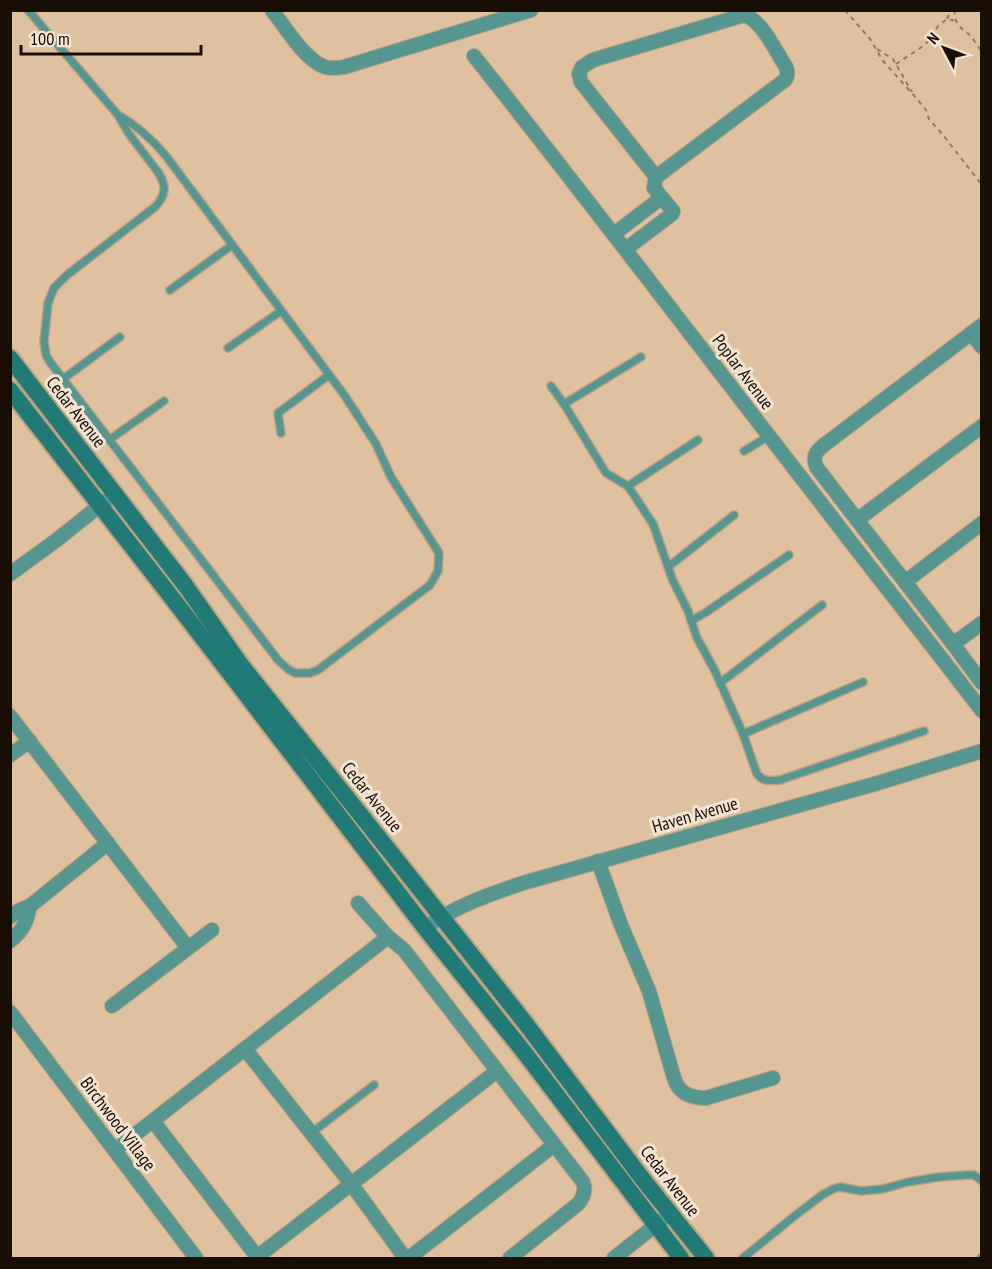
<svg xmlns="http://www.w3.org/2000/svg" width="992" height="1269" viewBox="0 0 992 1269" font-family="'PT Sans Narrow',sans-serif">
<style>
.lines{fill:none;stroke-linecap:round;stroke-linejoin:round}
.service-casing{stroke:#bba083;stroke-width:10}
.minor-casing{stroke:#bba083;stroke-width:16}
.secondary-casing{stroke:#bba083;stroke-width:20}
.path{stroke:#927b63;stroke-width:2;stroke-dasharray:4.5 4.5;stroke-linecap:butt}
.service{stroke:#559691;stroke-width:7}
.minor{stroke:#559691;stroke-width:14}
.secondary{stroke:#217a75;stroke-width:16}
.labels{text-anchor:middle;stroke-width:6;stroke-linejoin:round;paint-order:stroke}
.street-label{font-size:18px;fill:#190e04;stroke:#f4e4d3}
</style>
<rect width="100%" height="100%" fill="#dfc09f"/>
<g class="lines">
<g class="service-casing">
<g id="service">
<path d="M 28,10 L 118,115 L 129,134 L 158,172 C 167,186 166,195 155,207 L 67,275 L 54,288 L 48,303 L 44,342 L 46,355 L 50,362 L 278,660 L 289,670 L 295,673 L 310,673 L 318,670 L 430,585 L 438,571 L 439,553 L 391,477 L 376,444 L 345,396 L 166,156 C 152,139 136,125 118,115"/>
<path d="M 170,290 L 232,245"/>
<path d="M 228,348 L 281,311"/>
<path d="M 63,379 L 120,337"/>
<path d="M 551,386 L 564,404 L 606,473 L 628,486 L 653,524 L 673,581 L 688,611 L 697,638 L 715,671 L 743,734 L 757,774 C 763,782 771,781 780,780 L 924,731"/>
<path d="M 564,404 L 641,357"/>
<path d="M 281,433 L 278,413 L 329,375"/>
<path d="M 109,440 L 164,401"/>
<path d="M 744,451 L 769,436"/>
<path d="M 628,486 L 698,440"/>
<path d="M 668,567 L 734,515"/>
<path d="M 691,621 L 705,613 L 789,555"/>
<path d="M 720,683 L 822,605"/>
<path d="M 743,734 L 863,682"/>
<path d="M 310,1134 L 374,1085"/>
<path d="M 743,1258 L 792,1218 L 822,1195 L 833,1189 L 840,1187 L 861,1191 L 883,1189 L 908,1182 L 939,1177 L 966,1175 L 974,1175 L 982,1181"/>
<path d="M 981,1258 L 982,1258"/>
</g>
</g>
<g class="minor-casing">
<g id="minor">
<path d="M 272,10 C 285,27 305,60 325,67 C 331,69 337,68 344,67 L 531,10"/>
<path d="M 474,56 C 591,203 705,354 821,503 C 874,573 929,641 982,711"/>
<path d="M 614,234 L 661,198"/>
<path d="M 626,249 L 672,214 L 673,211 L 654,188 L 656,177 L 785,80 C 788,76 788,72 786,67 C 776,52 762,20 744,15 L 593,60 L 582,67 L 579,74 L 581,82 L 656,177"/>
<path d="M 982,325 L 824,445 C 815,452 812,458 817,468 L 953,644 L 982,683"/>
<path d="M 971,333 L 982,347"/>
<path d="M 857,520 L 982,426"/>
<path d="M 10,574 L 58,539 L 114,494"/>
<path d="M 905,582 L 982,523"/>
<path d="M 953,644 L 982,623"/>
<path d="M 10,716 L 188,948"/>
<path d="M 10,755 L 30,741"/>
<path d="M 598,861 L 621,925 L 649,991 L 674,1078 C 679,1094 691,1098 706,1098 L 773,1078"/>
<path d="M 358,903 L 388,937 L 404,950 L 583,1182 C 586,1190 583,1198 578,1204 L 510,1258"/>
<path d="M 10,917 L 18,911 L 30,906 L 108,843"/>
<path d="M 425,928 C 455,906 488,895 523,883 L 878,783 L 982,751"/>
<path d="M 10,941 C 23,931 27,921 30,906"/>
<path d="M 112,1006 L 212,930"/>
<path d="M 10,1012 L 196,1258"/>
<path d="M 245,1049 L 352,1185 L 405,1258"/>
<path d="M 153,1121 L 258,1258"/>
<path d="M 123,1144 L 388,937"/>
<path d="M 257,1257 L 497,1071"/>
<path d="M 409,1258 L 554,1145"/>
<path d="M 614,1258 L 671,1213"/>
</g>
</g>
<g class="secondary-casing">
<g id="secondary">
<path d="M 10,358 L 185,585 L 241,665 L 403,868 L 526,1024 L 641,1177 L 706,1258"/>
<path d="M 10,390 L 176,603 L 425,928 L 524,1052 L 681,1258"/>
</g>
</g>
<g class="path">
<path d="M 845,10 L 870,39 L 883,61 L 918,100 L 926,110 L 929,119 L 943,135 L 982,185"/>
<path d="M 954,10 L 956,21 L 961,28 L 971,36 L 982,52"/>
<path d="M 947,19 L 951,10"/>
<path d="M 877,49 L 893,59 L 912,92"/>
<path d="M 896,64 L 919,49 L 930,40 L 938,26 L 947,19 L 956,21"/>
</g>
<use href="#service" class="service"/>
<use href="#minor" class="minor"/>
<use href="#secondary" class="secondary"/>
</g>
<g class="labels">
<g class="street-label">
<text transform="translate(743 372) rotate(53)" y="6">Poplar Avenue</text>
<text transform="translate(76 412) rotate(52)" y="6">Cedar Avenue</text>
<text transform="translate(372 797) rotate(51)" y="6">Cedar Avenue</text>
<text transform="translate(695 815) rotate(-16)" y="6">Haven Avenue</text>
<text transform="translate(118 1124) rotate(53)" y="6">Birchwood Village</text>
<text transform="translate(670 1181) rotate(52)" y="6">Cedar Avenue</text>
</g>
</g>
<rect width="992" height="1269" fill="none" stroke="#190e04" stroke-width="24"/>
<g transform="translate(944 48) rotate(311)" stroke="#f4e4d3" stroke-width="4.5" paint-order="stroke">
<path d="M0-4.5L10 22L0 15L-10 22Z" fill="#190e04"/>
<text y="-9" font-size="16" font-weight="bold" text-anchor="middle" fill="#190e04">N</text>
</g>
<path d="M21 45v9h180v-9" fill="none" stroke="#190e04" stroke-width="3"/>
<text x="30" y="45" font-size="18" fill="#190e04" stroke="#f4e4d3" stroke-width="4.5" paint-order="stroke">100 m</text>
</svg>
